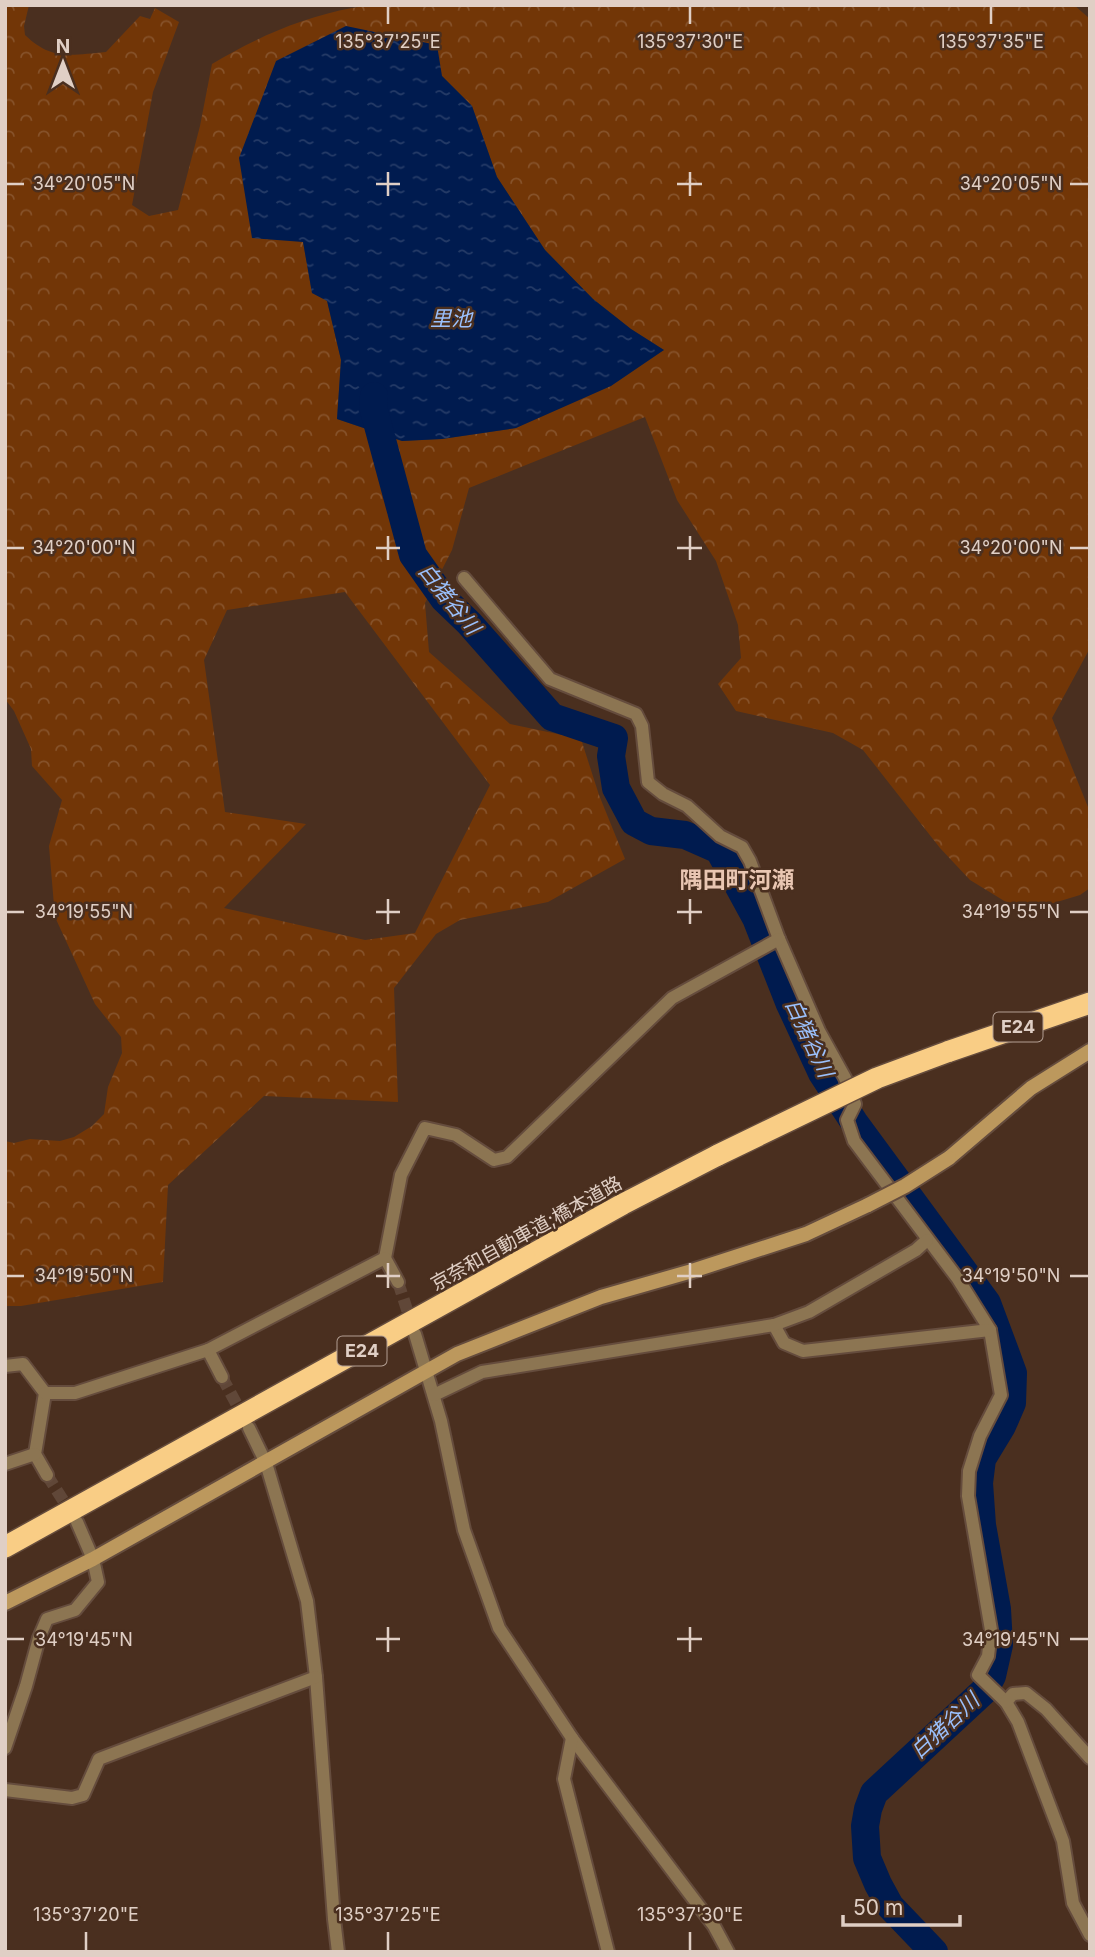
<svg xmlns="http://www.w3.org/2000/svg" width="1095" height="1957" viewBox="0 0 1095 1957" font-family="Inter,'Noto Sans JP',sans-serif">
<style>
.forest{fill:url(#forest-crowns);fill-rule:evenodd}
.water{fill:url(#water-ripples)}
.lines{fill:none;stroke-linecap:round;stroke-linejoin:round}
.river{stroke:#001b4f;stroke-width:28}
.street-tunnel{stroke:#604738;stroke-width:12;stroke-dasharray:12 6;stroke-linecap:butt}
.street-casing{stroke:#654c3d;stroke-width:16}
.secondary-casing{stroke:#654c3d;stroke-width:18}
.highway-casing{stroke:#654c3d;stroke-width:24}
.street{stroke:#8c7552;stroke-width:12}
.secondary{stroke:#bc985d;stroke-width:14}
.highway{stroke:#f9cd85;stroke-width:21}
.secondary-bridge-casing{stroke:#654c3d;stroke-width:18;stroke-linecap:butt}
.highway-bridge-casing{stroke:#654c3d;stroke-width:24;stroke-linecap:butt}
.secondary-bridge{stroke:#bc985d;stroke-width:14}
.highway-bridge{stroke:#f9cd85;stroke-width:21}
.ticks{fill:none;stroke:#e0cfc5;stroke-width:2.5}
.labels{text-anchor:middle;stroke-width:5;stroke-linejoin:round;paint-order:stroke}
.shield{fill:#4a2f1f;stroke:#b39f93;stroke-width:2}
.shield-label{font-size:18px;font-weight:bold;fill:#e0cfc5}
.street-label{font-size:19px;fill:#e0cfc5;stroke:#4a2f1f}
.water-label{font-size:21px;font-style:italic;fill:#9ac0fc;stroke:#4a2f1f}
.quarter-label{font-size:23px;font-weight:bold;fill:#e9c6b2;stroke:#4a2f1f}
.ticks-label{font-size:18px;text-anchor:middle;fill:#e0cfc5;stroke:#4a2f1f;stroke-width:5;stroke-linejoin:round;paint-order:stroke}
</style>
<defs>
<pattern id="forest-crowns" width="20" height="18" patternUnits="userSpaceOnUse" patternTransform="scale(1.75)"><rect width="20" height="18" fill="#723607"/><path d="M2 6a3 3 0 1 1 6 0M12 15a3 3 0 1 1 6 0" fill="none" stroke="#86522a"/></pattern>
<pattern id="water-ripples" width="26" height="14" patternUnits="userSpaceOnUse" patternTransform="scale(1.75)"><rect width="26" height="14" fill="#001b4f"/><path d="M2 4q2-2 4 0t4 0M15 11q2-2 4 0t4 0" fill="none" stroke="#253b67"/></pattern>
</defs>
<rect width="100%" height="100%" fill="#4a2f1f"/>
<path class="forest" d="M 5,5 L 29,5 L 24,26 L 25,35 C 52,61 71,55 106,52 L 140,16 L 150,19 L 155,8 L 179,22 L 153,92 L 132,205 L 149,216 L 178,210 L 200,126 L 212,64 C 255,38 303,17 352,8 C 379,3 407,5 434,5 L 1074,5 L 1090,19 L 1090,648 L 1052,718 L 1090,812 L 1090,888 L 1080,895 L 1047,905 L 1006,902 L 970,880 L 940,848 L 863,750 L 833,733 L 736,711 L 718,684 L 741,658 L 738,625 L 716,561 L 677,500 L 645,417 L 469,488 L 452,550 L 425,603 L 429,652 L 510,724 L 581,739 L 599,795 L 625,859 L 548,902 L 460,920 L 436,934 L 394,988 L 398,1102 L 264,1096 L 168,1185 L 163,1282 L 21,1306 L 5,1306 L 5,1141 L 14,1143 L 30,1139 L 60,1141 L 74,1137 L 92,1126 L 104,1114 L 108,1087 L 122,1053 L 121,1037 L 95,1004 L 55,917 L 49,846 L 62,800 L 32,766 L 31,749 L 14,711 L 5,699 ZM 442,76 L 472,106 L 497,177 L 545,250 L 593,299 L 631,329 L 664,350 L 516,428 L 442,439 L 402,441 L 337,419 L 341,360 L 327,300 L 312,293 L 303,242 ZM 345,592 L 490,785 L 415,933 L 365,940 L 224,908 L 306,824 L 225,812 L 204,660 L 227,610 Z"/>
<path class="water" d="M 346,26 L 437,45 L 442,76 L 472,106 L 497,177 L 545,250 L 593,299 L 631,329 L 664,350 L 611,386 L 516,428 L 442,439 L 402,441 L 337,419 L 341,360 L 327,301 L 312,293 L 303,242 L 252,238 L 239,158 L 276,61 Z"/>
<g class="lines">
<path class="river" d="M 374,396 L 373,407 L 413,555 L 444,599 L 469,623 L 552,717 L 614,738 L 611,756 L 616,788 L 634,822 L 651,831 L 685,835 L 719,850 L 756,918 L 789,1002 L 822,1073 L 854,1122 L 987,1303 L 1013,1373 L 1012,1403 L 1002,1426 L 982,1459 L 979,1483 L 982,1525 L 997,1609 L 999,1645 L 992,1676 L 984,1691 L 874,1793 L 868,1809 L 865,1826 L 867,1858 L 878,1884 L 890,1906 L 934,1952"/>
<g class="street-tunnel">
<path d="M 398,1282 L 412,1325"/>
<path d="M 222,1377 L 245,1420"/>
<path d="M 47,1475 L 73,1516"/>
</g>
<g class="street-casing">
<g id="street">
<path d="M 464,578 L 550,679 L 636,714 L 642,726 L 648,782 L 663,794 L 687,806 L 720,836 L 742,847 L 750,861 L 779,939 L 819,1031 L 845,1078 L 855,1104 L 847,1120 L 854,1141 L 958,1279 L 990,1330 L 1001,1395 L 980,1436 L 974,1455 L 969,1471 L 968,1496 L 991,1630 L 988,1656 L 978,1675 L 1006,1702 L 1018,1722 L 1063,1841 L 1073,1903 L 1090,1935"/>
<path d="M 398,1282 L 385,1258 L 401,1175 L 425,1128 L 456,1135 L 494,1160 L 507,1157 L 672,998 L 779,939"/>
<path d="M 774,1325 L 784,1343 L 803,1351 L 990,1330"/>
<path d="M 415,1334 L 441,1421 L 464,1530 L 499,1628 L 572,1738 L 714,1926 L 728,1952"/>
<path d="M 208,1350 L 222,1377"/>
<path d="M 5,1366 L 23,1364 L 45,1393 L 35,1454 L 47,1475"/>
<path d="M 45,1393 L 75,1393 L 208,1350 L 385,1258"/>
<path d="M 434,1395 L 482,1372 L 774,1325 L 809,1312 L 916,1250 L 927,1240"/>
<path d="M 249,1428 L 266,1463 L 307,1601 L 316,1677 L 334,1919 L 338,1952"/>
<path d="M 5,1464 L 35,1454"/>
<path d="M 1006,1702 L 1013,1694 L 1026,1693 L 1046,1709 L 1090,1758"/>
<path d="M 572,1738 L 564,1779 L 608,1952"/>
<path d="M 5,1748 L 26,1686 L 39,1638 L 47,1619 L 75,1610 L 98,1582 L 93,1559 L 77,1522"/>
<path d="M 5,1790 L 72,1798 L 83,1795 L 99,1759 L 316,1677"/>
</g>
</g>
<g class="secondary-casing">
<g id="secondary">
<path d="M 949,1158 L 1031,1088 L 1090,1051"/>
<path d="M 5,1603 L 93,1559 L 457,1354 L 601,1297 L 692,1271 L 806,1234 L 868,1205"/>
</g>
</g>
<g class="highway-casing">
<g id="highway">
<path d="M 947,1052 L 1090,1003"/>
<path d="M 5,1547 L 623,1204 L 718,1155"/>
</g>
</g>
<use href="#street" class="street"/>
<use href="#secondary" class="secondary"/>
<use href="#highway" class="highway"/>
<g class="secondary-bridge-casing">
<path id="secondary-bridge" d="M 868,1205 L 905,1186 L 949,1158"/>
</g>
<g class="highway-bridge-casing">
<path id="highway-bridge" d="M 718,1155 L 877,1078 L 947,1052"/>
</g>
<use href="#secondary-bridge" class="secondary-bridge"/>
<use href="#highway-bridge" class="highway-bridge"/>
</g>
<path class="ticks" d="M 388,7 L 388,24M 690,7 L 690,24M 991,7 L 991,24M 388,172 L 388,196M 690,172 L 690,196M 7,184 L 24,184M 376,184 L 400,184M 677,184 L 702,184M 1070,184 L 1088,184M 388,536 L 388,560M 690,536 L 690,560M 7,548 L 24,548M 376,548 L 400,548M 677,548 L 702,548M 1070,548 L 1088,548M 388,899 L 388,924M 690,899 L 690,924M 7,912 L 24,912M 376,912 L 400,912M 677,912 L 702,912M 1070,912 L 1088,912M 388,1263 L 388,1288M 690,1263 L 690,1288M 7,1276 L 24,1276M 376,1276 L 400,1276M 677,1276 L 702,1276M 1070,1276 L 1088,1276M 388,1627 L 388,1652M 690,1627 L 690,1652M 7,1639 L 24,1639M 376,1639 L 400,1639M 677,1639 L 702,1639M 1070,1639 L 1088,1639M 86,1932 L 86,1950M 388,1932 L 388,1950M 690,1932 L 690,1950"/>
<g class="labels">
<g class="shield">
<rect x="993.5" y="1012.5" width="49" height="29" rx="5"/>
<rect x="337.5" y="1336.5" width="49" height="29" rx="5"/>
</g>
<g class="shield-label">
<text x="1018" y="1033">E24</text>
<text x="362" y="1357">E24</text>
</g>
<g class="street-label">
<text transform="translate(526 1233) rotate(-29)" y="7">京奈和自動車道;橋本道路</text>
</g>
<g class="water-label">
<text x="451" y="326">里池</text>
<text transform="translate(449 599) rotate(51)" y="7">白猪谷川</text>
<text transform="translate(809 1038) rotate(65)" y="7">白猪谷川</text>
<text transform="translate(945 1726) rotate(-43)" y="7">白猪谷川</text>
</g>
<g class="quarter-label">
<text x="737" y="888">隅田町河瀬</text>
</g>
</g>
<g class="ticks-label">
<text x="388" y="48">135°37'25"E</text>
<text x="690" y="48">135°37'30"E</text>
<text x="991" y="48">135°37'35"E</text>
<text x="84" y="190">34°20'05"N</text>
<text x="1011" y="190">34°20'05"N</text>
<text x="84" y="554">34°20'00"N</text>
<text x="1011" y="554">34°20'00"N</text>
<text x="84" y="918">34°19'55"N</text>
<text x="1011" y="918">34°19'55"N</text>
<text x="84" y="1282">34°19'50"N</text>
<text x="1011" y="1282">34°19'50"N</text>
<text x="84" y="1646">34°19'45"N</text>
<text x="1011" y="1646">34°19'45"N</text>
<text x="86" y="1921">135°37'20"E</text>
<text x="388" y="1921">135°37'25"E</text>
<text x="690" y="1921">135°37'30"E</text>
</g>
<rect width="1095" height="1957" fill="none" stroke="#e0cfc5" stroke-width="14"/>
<g transform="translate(63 63)" stroke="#4a2f1f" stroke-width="5" paint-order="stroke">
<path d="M0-5L12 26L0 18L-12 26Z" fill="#e0cfc5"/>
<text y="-10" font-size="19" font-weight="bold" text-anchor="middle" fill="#e0cfc5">N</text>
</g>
<path d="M843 1915v10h117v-10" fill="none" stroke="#e0cfc5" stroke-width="3.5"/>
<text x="853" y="1915" font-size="21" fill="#e0cfc5" stroke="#4a2f1f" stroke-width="5" paint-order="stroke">50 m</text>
</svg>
